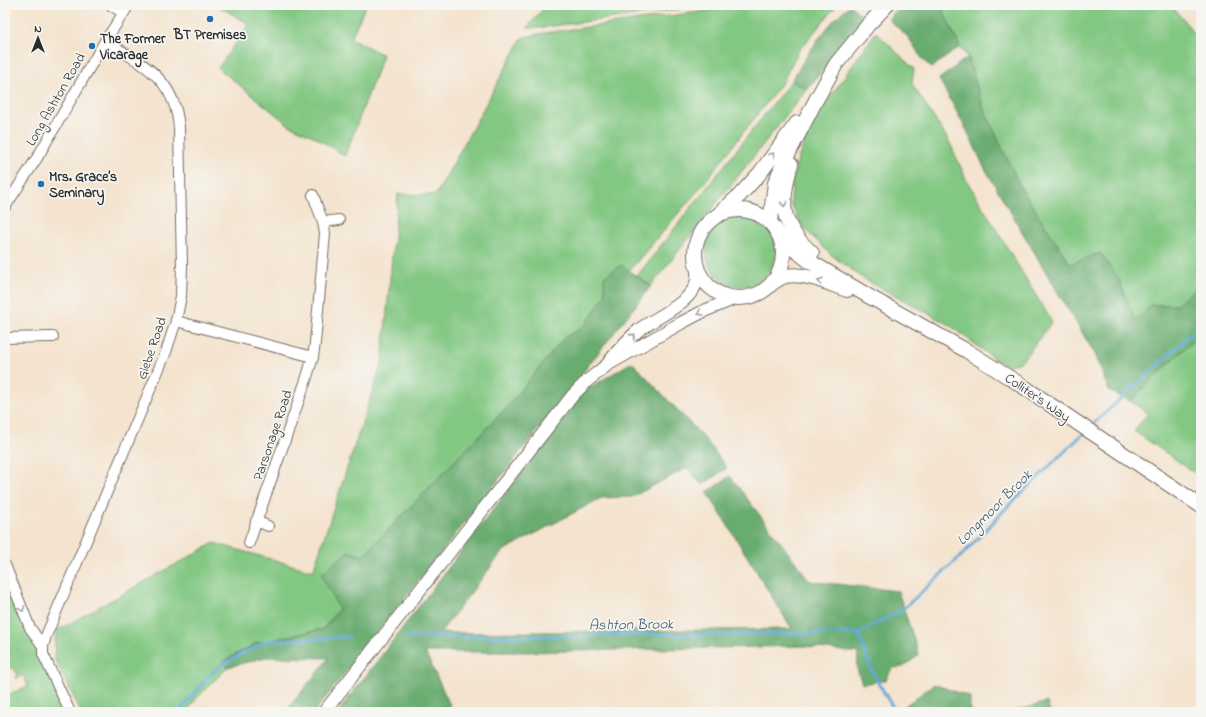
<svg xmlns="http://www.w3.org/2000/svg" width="1206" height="717" viewBox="0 0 1206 717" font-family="'Indie Flower',sans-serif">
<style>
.green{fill:#82c782;stroke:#567956}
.forest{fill:#69ac70;stroke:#4a6c4e}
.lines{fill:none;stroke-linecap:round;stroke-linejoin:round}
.stream{stroke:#60a9d7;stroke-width:3}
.minor-casing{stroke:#716b64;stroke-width:12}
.major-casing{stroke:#716b64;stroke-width:14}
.highway-casing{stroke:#716b64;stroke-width:16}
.minor{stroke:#fff;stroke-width:10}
.major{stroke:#fff;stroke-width:12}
.highway{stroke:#fff;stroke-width:14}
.oneway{stroke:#a0a0a0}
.poi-dot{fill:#1f6fb2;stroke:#f6f6f2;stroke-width:1.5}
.labels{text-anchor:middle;stroke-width:3.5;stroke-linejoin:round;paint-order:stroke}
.poi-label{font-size:14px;font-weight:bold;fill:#2b2b2b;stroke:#f6f6f2;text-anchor:start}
.street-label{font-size:14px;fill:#2b2b2b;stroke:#f6f6f2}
.water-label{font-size:15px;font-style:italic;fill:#3e5767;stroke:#f6f6f2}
</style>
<rect width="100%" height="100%" fill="#f6f6f2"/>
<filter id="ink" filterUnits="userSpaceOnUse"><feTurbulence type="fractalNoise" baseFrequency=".025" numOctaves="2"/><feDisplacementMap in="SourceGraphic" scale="8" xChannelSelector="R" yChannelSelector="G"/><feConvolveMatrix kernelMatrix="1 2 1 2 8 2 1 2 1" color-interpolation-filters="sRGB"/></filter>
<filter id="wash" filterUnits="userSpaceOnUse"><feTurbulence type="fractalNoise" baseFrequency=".012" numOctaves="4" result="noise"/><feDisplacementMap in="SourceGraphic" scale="16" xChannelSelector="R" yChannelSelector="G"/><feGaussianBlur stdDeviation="0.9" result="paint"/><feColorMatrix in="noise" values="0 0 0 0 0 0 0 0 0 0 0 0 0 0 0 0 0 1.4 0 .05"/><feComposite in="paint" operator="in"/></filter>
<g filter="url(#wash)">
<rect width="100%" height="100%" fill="#f4e3ce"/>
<g class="green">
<path d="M 217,5 L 366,5 L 351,38 L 383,55 L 345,156 L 315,137 L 289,125 L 218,68 L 249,24 Z"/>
<path d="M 546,5 L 685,5 L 681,9 L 538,28 L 527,28 Z"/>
<path d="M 749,5 L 837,5 L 799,50 L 782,83 L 700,188 L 629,271 L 621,265 L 604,277 L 605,295 L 584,327 L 565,337 L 506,408 L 363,556 L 339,609 L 323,629 L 257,643 L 223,661 L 228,667 L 196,699 L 186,712 L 81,712 L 54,658 L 56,631 L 214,543 L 313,571 L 382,363 L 398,194 L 436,195 L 522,38 L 537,34 Z"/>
<path d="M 948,5 L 1171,5 L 1201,41 L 1201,281 L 1177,305 L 1151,305 L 1135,321 L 1119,279 L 1070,264 L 1021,188 L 983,107 L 968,57 L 960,47 L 943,11 Z"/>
<path d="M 876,32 L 914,69 L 912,84 L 949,141 L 967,181 L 1052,322 L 1021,362 L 1009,365 L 996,360 L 951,326 L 911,304 L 864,279 L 830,254 L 802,226 L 791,205 L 792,182 L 798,159 L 810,127 L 825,104 Z"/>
<path d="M 791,81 L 807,89 L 651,286 L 637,276 Z"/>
<circle cx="741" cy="251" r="35"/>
<path d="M 1201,333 L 1201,477 L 1134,431 L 1148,413 L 1130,401 Z"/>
<path d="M 5,579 L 6,579 L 64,712 L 5,712 L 5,696 L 28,686 L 23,675 L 16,679 L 17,673 L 12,667 L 5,671 Z"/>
</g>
<g class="forest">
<path d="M 850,5 L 866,20 L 807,89 L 791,81 C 808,54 825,25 850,5 Z"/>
<path d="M 901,5 L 948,5 L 943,11 L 960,47 L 931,68 L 923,60 L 908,37 L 888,19 Z"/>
<path d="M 968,57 L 983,107 L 1021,188 L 1070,264 L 1100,253 L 1119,279 L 1135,321 L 1151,305 L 1177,305 L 1201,281 L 1201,333 L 1130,401 L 1109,391 L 1095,354 L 1070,313 L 984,167 L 966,129 L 939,79 Z"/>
<path d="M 621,265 L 651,286 L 466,521 L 314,712 L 285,712 L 329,658 L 266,657 L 228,667 L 223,662 L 257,643 L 323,629 L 339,609 L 321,574 L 348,551 L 363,556 L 506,408 L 565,337 L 584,327 L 605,295 L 604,277 Z"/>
<path d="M 632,362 L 706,440 L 727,468 L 702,485 L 687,468 L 632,497 L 601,498 L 503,551 L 440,633 L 792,629 L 707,492 L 730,476 L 810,581 L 898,591 L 919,655 L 903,667 L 892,668 L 886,680 L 862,684 L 857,669 L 858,653 L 803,646 L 524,652 L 425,652 L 451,707 L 429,712 L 338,712 L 584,391 Z"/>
<path d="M 934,684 L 970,697 L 970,712 L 897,712 Z"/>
<path d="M 1047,702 L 1050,712 L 1011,712 Z"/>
</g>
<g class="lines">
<g class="stream">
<path d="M 1090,427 L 1201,325"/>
<path d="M 404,637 L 572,636 L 636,634 L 701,635 L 858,633"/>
<path d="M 179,712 L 207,678 L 223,664 L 266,641 L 349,637"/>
<path d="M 892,712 L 893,708 L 872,671 L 858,633 L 903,609 L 961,556 L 1012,502 L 1084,433"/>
</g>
</g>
</g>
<g filter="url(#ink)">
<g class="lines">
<g class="minor-casing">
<g id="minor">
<path d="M 111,5 L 123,13"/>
<path d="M 5,207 L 37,158 L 105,41 L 129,5"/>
<path d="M 323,222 L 339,220"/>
<path d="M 176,321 L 313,357"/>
<path d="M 5,338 L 53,337"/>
<path d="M 256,521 L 268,526"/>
<path d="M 249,543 L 306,380 L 313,357 L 315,343 L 325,234 L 323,222 L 313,195"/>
<path d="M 5,565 L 30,628 L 43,646"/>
<path d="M 70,712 L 43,654 L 43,646 L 46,636 L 166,352 L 176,321 L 181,296 L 182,266 L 179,128 C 175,78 144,65 105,41"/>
</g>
</g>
<g class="major-casing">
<g id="major">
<path d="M 609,362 C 618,350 628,339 640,329 C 657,317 694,301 697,280 C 698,273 696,263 695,256"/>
<path d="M 324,712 L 573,395 L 587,381 L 607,365 L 681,323 L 704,311 L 736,298"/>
</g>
</g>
<g class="highway-casing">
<g id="highway">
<path d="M 791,164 C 780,204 779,224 812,253"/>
<circle cx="739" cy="254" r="44"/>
<path d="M 720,213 L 740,195 L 760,173 L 797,123"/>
<path d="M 770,222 L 775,183 L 783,164 L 816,100 L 836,64 L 868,25 L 887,5"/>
<path d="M 778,233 L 786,243 L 809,261 L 870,297 L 967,351 L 1018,383 L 1201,506"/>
<path d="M 772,283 C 776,281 781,277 786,276 C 805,272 830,284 847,290"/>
</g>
</g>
<use href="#minor" class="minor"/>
<use href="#major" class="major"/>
<use href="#highway" class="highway"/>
</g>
<defs><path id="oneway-chevron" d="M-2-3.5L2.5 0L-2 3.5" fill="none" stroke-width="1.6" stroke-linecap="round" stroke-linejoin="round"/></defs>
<g class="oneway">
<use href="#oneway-chevron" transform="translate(772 155) rotate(-55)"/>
<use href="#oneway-chevron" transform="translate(784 204) rotate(87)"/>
<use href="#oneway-chevron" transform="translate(820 281) rotate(-162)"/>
<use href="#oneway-chevron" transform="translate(700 313) rotate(154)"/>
<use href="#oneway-chevron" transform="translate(633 336) rotate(-41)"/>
<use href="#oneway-chevron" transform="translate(22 609) rotate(69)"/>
</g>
</g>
<g class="poi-dot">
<circle cx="210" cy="19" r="4"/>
<circle cx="92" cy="46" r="4"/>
<circle cx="41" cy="184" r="4"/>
</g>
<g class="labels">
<g class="poi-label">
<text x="210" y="39" text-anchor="middle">BT Premises</text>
<text x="100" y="43">The Former<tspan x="100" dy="16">Vicarage</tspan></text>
<text x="49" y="181">Mrs. Grace’s<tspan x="49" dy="16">Seminary</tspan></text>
</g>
<g class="street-label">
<text transform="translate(55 99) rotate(-60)" y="5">Long Ashton Road</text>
<text transform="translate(151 348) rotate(-71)" y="5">Glebe Road</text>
<text transform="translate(1038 397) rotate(34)" y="5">Colliter's Way</text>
<text transform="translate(272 435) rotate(-71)" y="5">Parsonage Road</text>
</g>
<g class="water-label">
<text transform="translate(994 507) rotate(-45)" y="5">Longmoor Brook</text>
<text transform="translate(631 624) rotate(-1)" y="5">Ashton Brook</text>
</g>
</g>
<rect width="1206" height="717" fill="none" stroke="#f6f6f2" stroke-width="20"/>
<g transform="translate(38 38)" stroke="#f6f6f2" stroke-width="3" paint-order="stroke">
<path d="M0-3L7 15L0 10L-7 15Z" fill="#2b2b2b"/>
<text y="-6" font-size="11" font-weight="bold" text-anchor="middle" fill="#2b2b2b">N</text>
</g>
</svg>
